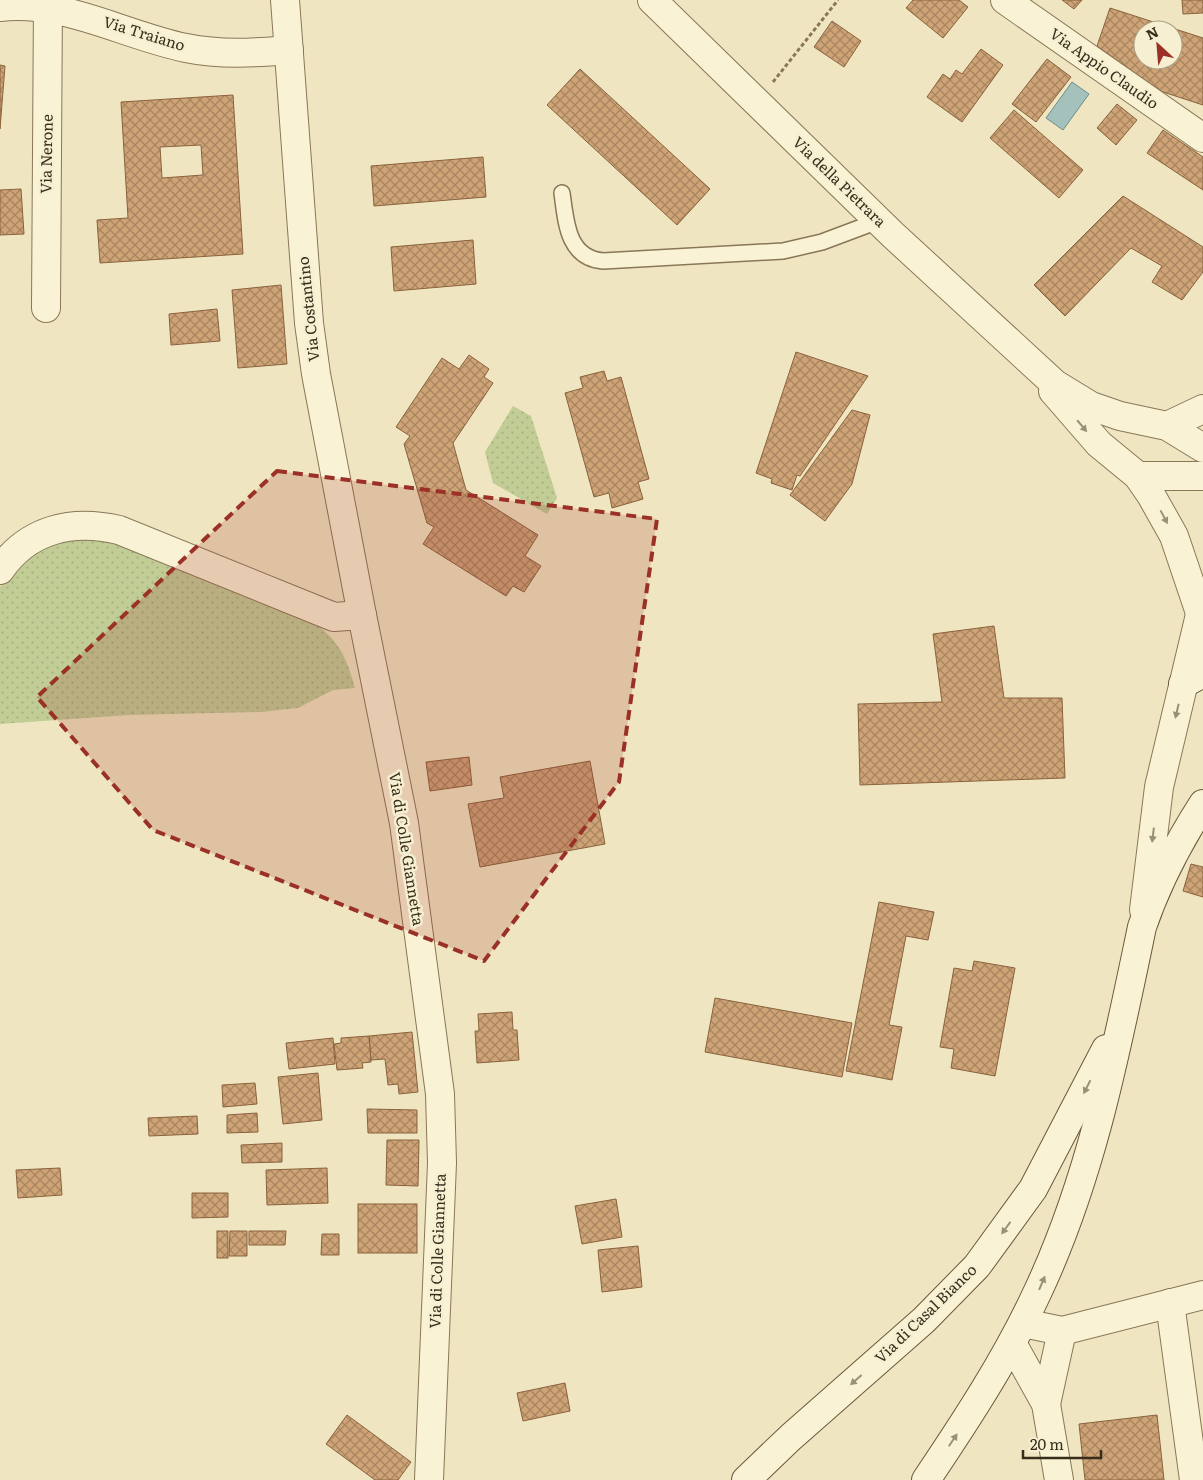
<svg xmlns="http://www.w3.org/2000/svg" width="1203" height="1480" viewBox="0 0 1203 1480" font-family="Literata,serif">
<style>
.grass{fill:url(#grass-dots)}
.water{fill:#a4c1bb;stroke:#6b8f8a}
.building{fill:url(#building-cross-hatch);stroke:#89623d;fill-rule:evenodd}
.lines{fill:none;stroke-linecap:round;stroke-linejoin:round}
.service-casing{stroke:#897758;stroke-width:18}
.minor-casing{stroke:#897758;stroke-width:30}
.tertiary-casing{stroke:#897758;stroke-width:30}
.secondary-casing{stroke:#6b583b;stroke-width:30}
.path{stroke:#897758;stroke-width:3;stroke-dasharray:4 2.5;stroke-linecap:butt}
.service{stroke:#faf2d4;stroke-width:15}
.minor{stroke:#faf2d4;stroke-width:28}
.tertiary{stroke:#faf2d4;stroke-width:28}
.secondary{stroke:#faf2d4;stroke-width:28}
.oneway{fill:#999078}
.marked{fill:#9a3026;fill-opacity:0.2;stroke:#9a3026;stroke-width:4;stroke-dasharray:10 6;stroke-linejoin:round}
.labels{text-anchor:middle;stroke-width:5;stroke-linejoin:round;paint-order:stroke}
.street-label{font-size:15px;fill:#382d1d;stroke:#f6efd1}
</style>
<defs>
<pattern id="grass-dots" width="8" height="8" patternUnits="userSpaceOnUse" patternTransform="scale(1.25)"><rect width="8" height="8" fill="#c1cd95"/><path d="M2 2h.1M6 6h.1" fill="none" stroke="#a7b080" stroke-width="1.8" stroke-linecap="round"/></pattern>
<pattern id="building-cross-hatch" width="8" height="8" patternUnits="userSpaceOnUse" patternTransform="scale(1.25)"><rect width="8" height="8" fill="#cea376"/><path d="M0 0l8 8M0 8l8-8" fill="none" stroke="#a88560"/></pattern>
</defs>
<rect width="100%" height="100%" fill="#efe6c1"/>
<g class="grass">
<path d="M 513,406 L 531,416 L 557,498 L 547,514 L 493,483 L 485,452 Z"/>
<path d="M 92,534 L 320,627 C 342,646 347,660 355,688 L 333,690 L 298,708 L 261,712 L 129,715 L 0,724 L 0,587 L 8,573 L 25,552 Z"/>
</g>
<path class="water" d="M 1072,82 L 1089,94 L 1063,130 L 1046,118 Z"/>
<g class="building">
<path d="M 913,0 L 959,0 L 968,7 L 943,38 L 906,8 Z"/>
<path d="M 1062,0 L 1082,0 L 1074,9 Z"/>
<path d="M 1182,0 L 1203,0 L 1203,13 L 1183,14 Z"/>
<path d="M 1110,8 L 1203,38 L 1203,105 L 1160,91 L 1097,46 ZM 1143,30 L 1173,30 L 1173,60 L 1143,60 Z"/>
<path d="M 832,21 L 861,41 L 844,67 L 814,47 Z"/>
<path d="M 981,49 L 1003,65 L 962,122 L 927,97 L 943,74 L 950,79 L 956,70 L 962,74 Z"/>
<path d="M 1047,59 L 1071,77 L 1036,122 L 1012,104 Z"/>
<path d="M 0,65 L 5,66 L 0,129 Z"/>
<path d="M 580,69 L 710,189 L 677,225 L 547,105 Z"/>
<path d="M 233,95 L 243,254 L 100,263 L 97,220 L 128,218 L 121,102 ZM 201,145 L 203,175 L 162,178 L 160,147 Z"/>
<path d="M 1117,104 L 1137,120 L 1116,145 L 1097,128 Z"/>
<path d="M 1014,110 L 1083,170 L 1059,198 L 990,138 Z"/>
<path d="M 1163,130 L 1203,157 L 1203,190 L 1147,153 Z"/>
<path d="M 483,157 L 486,197 L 374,206 L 371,166 Z"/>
<path d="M 21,189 L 24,234 L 0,235 L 0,190 Z"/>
<path d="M 1123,196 L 1203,247 L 1203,272 L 1182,300 L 1152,282 L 1162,266 L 1131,248 L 1065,316 L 1034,285 Z"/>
<path d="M 473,240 L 476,284 L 394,291 L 391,247 Z"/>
<path d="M 281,285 L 287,364 L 238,368 L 232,290 Z"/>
<path d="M 217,309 L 220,341 L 171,345 L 169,314 Z"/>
<path d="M 796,352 L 868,376 L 800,476 L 797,475 L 792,490 L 771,483 L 772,479 L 756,473 Z"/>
<path d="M 469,355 L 489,369 L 484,377 L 493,383 L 453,443 L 466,490 L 538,535 L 525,556 L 541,566 L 524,592 L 513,586 L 506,596 L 423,544 L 434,527 L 427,523 L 404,444 L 410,436 L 396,427 L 442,358 L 459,369 Z"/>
<path d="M 604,371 L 607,381 L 621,377 L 649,479 L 638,482 L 643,499 L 612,508 L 609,493 L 594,497 L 565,393 L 583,388 L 580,377 Z"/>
<path d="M 852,410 L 870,415 L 852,484 L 825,521 L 790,495 Z"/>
<path d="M 994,626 L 1004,698 L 1062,698 L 1065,778 L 860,785 L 858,704 L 942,702 L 933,634 Z"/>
<path d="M 469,757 L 472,785 L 430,791 L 426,762 Z"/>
<path d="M 590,761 L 605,844 L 480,867 L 468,804 L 504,798 L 500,777 Z"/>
<path d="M 1191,864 L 1203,867 L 1203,897 L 1183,891 Z"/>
<path d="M 879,902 L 934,912 L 928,940 L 906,936 L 889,1025 L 902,1027 L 892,1080 L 846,1071 Z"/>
<path d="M 974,961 L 1015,968 L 995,1076 L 951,1068 L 954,1049 L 940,1047 L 954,968 L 972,971 Z"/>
<path d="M 715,998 L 852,1023 L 842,1077 L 705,1052 Z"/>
<path d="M 512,1012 L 513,1030 L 517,1030 L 519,1060 L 477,1063 L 475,1031 L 479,1031 L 478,1014 Z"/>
<path d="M 412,1032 L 418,1092 L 399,1094 L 398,1084 L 388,1085 L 385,1059 L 371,1060 L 369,1036 Z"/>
<path d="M 369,1036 L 371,1062 L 362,1063 L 363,1068 L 337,1070 L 334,1044 L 341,1043 L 341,1038 Z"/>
<path d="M 333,1038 L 335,1064 L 289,1069 L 286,1043 Z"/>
<path d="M 318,1073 L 322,1120 L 283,1124 L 278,1077 Z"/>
<path d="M 255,1083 L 257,1104 L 223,1107 L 222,1085 Z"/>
<path d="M 367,1109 L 417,1110 L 417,1133 L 368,1133 Z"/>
<path d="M 257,1113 L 258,1132 L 227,1133 L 227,1115 Z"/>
<path d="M 197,1116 L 198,1134 L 149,1136 L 148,1118 Z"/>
<path d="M 387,1140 L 419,1140 L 418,1186 L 386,1185 Z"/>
<path d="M 282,1143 L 282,1162 L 242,1163 L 241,1145 Z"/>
<path d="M 60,1168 L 62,1195 L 18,1198 L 16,1170 Z"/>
<path d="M 327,1168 L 328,1203 L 267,1205 L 266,1170 Z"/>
<path d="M 192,1193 L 228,1193 L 228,1217 L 192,1218 Z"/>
<path d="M 616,1199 L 622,1237 L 582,1244 L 575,1206 Z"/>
<rect x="358" y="1204" width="59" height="49"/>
<rect x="217" y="1231" width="11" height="27"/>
<path d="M 230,1231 L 247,1231 L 247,1256 L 229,1256 Z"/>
<path d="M 249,1231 L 286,1231 L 285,1245 L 249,1245 Z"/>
<path d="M 322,1234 L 339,1234 L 339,1255 L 321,1255 Z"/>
<path d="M 638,1246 L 642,1287 L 602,1292 L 598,1250 Z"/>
<path d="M 565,1383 L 570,1411 L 523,1421 L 517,1393 Z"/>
<path d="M 347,1415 L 411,1462 L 398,1480 L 375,1480 L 326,1444 Z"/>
<path d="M 1157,1415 L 1164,1480 L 1085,1480 L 1079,1424 Z"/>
</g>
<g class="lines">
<g class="service-casing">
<path id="service" d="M 562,193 C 566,221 567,258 603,261 L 783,251 L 822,242 L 878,221"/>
</g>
<g class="minor-casing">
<g id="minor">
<path d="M 285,0 L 309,323 L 316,374 L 362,615"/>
<path d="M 1005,0 L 1203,138"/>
<path d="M 0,7 C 66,0 123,35 186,48 C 220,55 254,53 289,50"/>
<path d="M 46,308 L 48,0"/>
<path d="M 0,570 C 28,529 72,519 119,530 L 334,617 L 362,615 L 404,823 L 440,1094 L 442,1163 L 429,1480"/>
<path d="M 1170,1303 L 1194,1480"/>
<path d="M 1023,1323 L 1062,1331 L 1203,1295"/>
<path d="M 1012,1343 L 1046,1404 L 1059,1480"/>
<path d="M 1046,1404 L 1062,1331"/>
</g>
</g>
<g class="tertiary-casing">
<g id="tertiary">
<path d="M 652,0 L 892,234 L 1055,384 L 1091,406 L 1120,416 L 1167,426 L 1203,448"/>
<path d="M 1053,391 L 1099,444 L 1138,476 L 1151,495 L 1174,536 L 1200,613"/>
<path d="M 1167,426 L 1203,409"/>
<path d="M 1138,476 L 1203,476"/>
<path d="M 1144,910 L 1159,787 L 1203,602"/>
</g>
</g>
<g class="secondary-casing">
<g id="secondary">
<path d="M 1183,684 L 1203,673"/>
<path d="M 746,1480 L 791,1437 L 924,1320 L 977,1266 L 1033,1189 L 1106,1049"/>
<path d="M 926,1480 C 967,1419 1007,1358 1038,1291 C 1092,1176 1116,1051 1142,927 C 1157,883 1178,843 1203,804"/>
</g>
</g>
<path class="path" d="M 773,82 L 838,0"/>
<use href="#service" class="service"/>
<use href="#minor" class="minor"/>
<use href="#tertiary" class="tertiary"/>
<use href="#secondary" class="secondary"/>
</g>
<defs><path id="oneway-solid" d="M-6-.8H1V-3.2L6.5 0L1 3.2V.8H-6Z" transform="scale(1.25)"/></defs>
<g class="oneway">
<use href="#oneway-solid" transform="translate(1082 426) rotate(50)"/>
<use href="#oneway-solid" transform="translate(1164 517) rotate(62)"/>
<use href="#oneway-solid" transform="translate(1177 711) rotate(103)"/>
<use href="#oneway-solid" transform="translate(1153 835) rotate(97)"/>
<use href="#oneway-solid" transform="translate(1087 1087) rotate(117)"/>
<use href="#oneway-solid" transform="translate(1006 1228) rotate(126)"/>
<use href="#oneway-solid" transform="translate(1042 1283) rotate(-67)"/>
<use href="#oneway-solid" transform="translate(856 1380) rotate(139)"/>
<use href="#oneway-solid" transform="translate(953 1440) rotate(-56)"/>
</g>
<path class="marked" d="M 277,471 L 657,519 L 619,782 L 484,961 L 153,830 L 37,697 Z"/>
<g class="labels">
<g class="street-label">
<text transform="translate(144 34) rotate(17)" y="5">Via Traiano</text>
<text transform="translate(1104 69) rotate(35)" y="5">Via Appio Claudio</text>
<text transform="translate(47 154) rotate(-89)" y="5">Via Nerone</text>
<text transform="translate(839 182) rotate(44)" y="5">Via della Pietrara</text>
<text transform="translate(309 309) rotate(-96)" y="5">Via Costantino</text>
<text transform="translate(406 849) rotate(81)" y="5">Via di Colle Giannetta</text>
<text transform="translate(438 1251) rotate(-88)" y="5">Via di Colle Giannetta</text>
<text transform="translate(926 1314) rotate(-44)" y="5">Via di Casal Bianco</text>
</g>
</g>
<g transform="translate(1158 45) rotate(334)"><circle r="24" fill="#f6efd1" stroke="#aaa189"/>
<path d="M0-4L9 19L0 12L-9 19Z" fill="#9a3026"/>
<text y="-8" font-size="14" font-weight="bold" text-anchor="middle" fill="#382d1d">N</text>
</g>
<path d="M1023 1450v8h78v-8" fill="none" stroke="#382d1d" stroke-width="2.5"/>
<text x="1030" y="1450" font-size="15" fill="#382d1d" stroke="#f6efd1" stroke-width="4" paint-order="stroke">20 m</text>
</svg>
